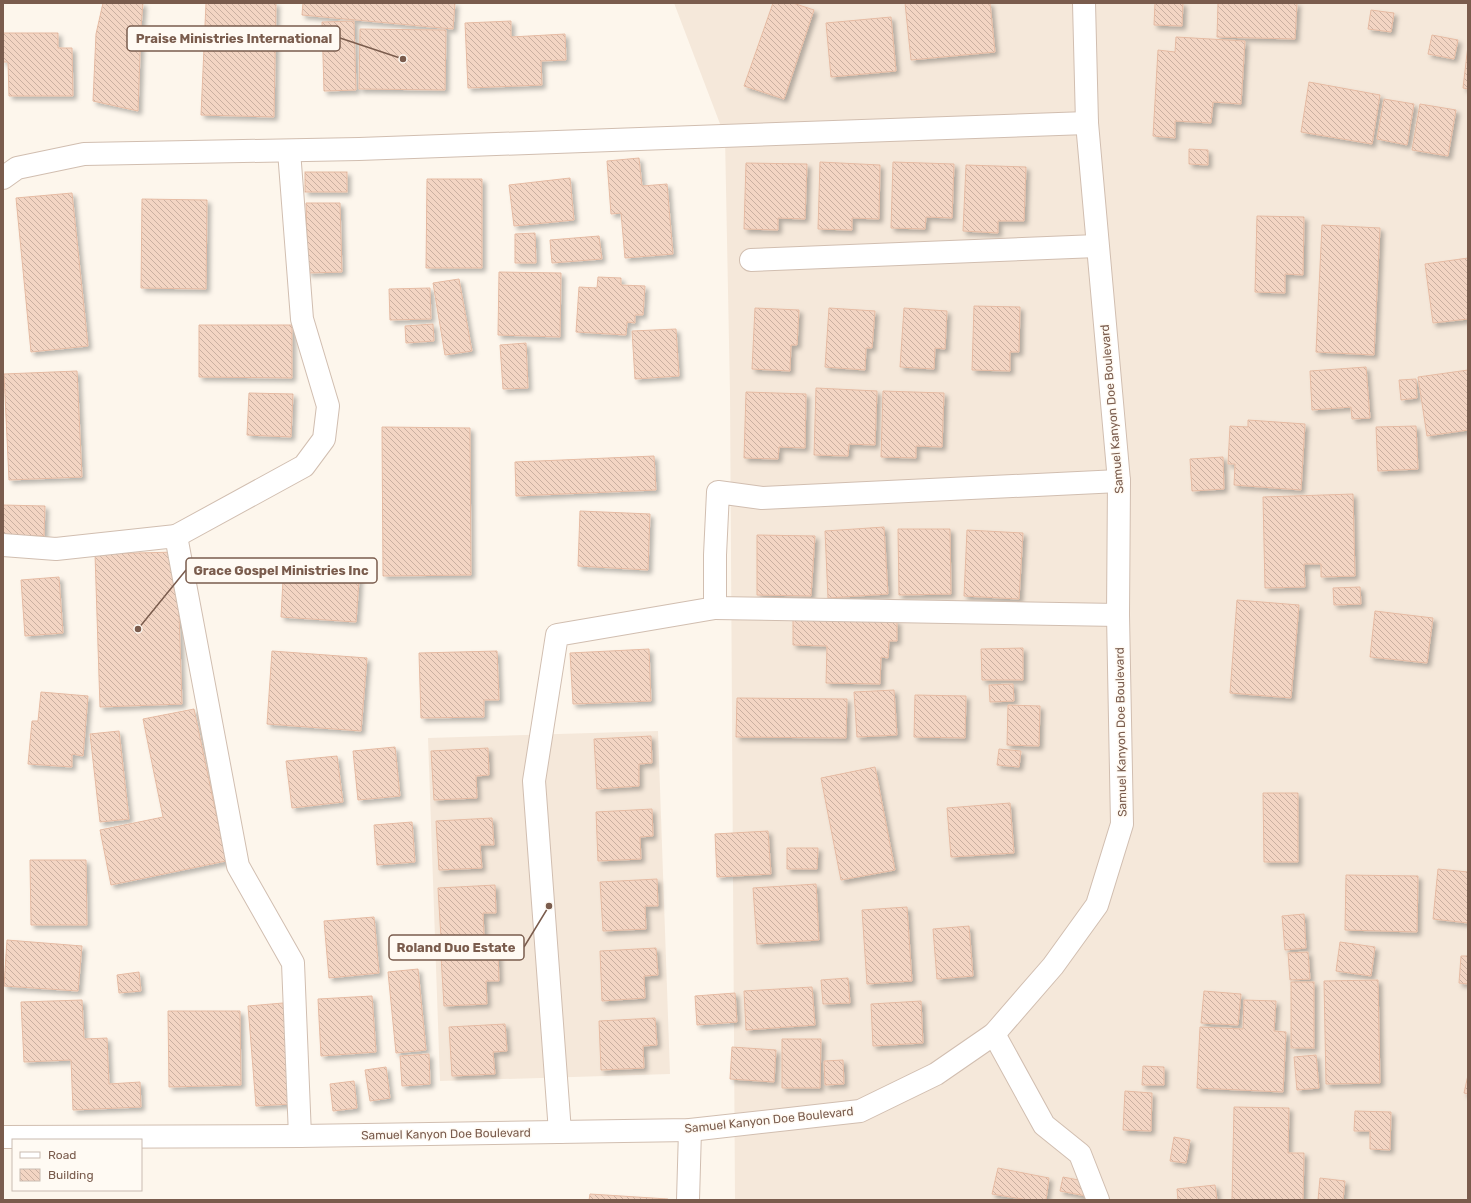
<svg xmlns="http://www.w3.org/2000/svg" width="1471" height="1203" viewBox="0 0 1471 1203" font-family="Rubik,sans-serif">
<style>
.residential{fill:#f5e8da}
.building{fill:url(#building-back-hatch);stroke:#e6bba3;filter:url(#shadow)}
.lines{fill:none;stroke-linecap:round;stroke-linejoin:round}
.minor-casing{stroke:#d1beb0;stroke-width:24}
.tertiary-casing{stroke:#d1beb0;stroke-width:24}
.minor{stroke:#fff;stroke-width:22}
.tertiary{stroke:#fff;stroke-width:22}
.labels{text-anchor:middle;stroke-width:3;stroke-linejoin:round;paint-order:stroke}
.street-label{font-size:12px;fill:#7a5c4d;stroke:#fffaf3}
.leader{fill:none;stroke:#7a5c4d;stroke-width:1.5}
.callout-dot{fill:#7a5c4d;stroke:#fffaf3;stroke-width:1.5}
.callout{fill:#fffaf3;stroke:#7a5c4d;stroke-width:1.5}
.callout-label{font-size:13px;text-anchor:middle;font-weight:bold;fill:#7a5c4d}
</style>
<defs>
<pattern id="building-back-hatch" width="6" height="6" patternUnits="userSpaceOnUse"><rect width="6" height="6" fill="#f3d5c3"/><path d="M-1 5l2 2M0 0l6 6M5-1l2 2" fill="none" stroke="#cab0a1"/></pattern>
<filter id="shadow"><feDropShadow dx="3.5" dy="3.5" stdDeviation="2" flood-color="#0004"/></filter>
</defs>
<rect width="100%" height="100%" fill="#fdf6ec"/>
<g class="residential">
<path d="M 674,3 L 1468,3 L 1468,1200 L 735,1200 L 730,393 L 725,137 Z"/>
<path d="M 658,731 L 670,1074 L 440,1081 L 428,738 Z"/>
</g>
<g class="building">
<path d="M 103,3 L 143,3 L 141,27 L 138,111 L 93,101 L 96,34 Z"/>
<path d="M 206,3 L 276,3 L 274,117 L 201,115 Z"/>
<path d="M 303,3 L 455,3 L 453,29 L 302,15 Z"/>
<path d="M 773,3 L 793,3 L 814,10 L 784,99 L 744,86 Z"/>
<path d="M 905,3 L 990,3 L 995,52 L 911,60 Z"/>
<path d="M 1155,3 L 1183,3 L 1182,26 L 1154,25 Z"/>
<path d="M 1218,3 L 1297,3 L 1295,39 L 1217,37 Z"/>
<path d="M 1371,10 L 1394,13 L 1391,32 L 1368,29 Z"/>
<path d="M 891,17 L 896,71 L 831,77 L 826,23 Z"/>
<path d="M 354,21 L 356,90 L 324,91 L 322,22 Z"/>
<path d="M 511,21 L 511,37 L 565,34 L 566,60 L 541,61 L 542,85 L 468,88 L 465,23 Z"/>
<path d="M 360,29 L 446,30 L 445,90 L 359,89 Z"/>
<path d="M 3,33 L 58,33 L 58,48 L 72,48 L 73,96 L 9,96 L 8,62 L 3,62 Z"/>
<path d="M 1432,35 L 1458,40 L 1454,59 L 1428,54 Z"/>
<path d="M 1176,37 L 1245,41 L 1241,104 L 1213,102 L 1211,123 L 1175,121 L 1175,138 L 1153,136 L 1158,50 L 1175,52 Z"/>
<path d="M 1468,45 L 1468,89 L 1463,88 Z"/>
<path d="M 1309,82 L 1380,95 L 1372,144 L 1301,132 Z"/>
<path d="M 1384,99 L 1414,104 L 1407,145 L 1377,139 Z"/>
<path d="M 1420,104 L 1456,110 L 1448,156 L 1412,150 Z"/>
<path d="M 1189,149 L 1208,150 L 1208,165 L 1189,164 Z"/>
<path d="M 639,158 L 642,186 L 667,184 L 673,254 L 625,258 L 621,213 L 611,214 L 607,161 Z"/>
<path d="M 820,162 L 880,165 L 879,219 L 852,218 L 852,230 L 818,229 Z"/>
<path d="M 893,162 L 954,164 L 952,218 L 926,217 L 925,229 L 891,228 Z"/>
<path d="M 746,163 L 807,164 L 805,219 L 778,218 L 778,230 L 744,229 Z"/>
<path d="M 966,165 L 1026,167 L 1024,221 L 998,221 L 998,233 L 963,231 Z"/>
<rect x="305" y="172" width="42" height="20"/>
<path d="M 570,178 L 574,220 L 514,226 L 509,185 Z"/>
<path d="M 427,179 L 482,179 L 482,268 L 426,268 Z"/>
<path d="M 72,193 L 88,346 L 31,352 L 16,198 Z"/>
<path d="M 142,199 L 207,200 L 206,289 L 141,288 Z"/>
<path d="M 306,203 L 340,203 L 342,272 L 308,273 Z"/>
<path d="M 1257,216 L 1304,217 L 1303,275 L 1285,274 L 1285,293 L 1255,292 Z"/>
<path d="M 1322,225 L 1380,228 L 1374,355 L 1316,352 Z"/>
<path d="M 535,233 L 536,263 L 515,263 L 515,234 Z"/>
<path d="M 599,236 L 602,259 L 552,263 L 550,240 Z"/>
<path d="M 1468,258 L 1468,319 L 1433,323 L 1425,264 Z"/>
<path d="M 499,272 L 561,273 L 560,337 L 498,335 Z"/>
<path d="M 598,277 L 621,278 L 621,285 L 645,286 L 643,315 L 635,315 L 635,323 L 627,322 L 626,335 L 576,332 L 579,287 L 597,288 Z"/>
<path d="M 459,279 L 472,351 L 445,355 L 433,283 Z"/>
<path d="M 430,288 L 431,319 L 390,320 L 389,289 Z"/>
<path d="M 974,306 L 1020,307 L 1019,352 L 1010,352 L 1010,371 L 972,370 Z"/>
<path d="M 755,308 L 799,310 L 797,345 L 791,345 L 790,371 L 752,369 Z"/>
<path d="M 829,308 L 875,311 L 872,348 L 866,348 L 865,370 L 825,367 Z"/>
<path d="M 904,308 L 947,311 L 945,349 L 935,348 L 934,369 L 900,367 Z"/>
<path d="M 433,324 L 434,341 L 406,343 L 405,326 Z"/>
<path d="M 199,325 L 292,325 L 292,378 L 199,377 Z"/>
<path d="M 676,329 L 679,376 L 635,379 L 632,331 Z"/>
<path d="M 526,343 L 528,388 L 503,389 L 500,345 Z"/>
<path d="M 1366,367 L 1370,418 L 1352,419 L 1351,407 L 1312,410 L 1310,371 Z"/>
<path d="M 1468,370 L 1468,430 L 1427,436 L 1418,377 Z"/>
<path d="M 77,371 L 82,477 L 9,480 L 4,374 Z"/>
<path d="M 1416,379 L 1417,398 L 1401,400 L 1399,380 Z"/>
<path d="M 816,388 L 877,391 L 875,445 L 849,444 L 848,456 L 814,455 Z"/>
<path d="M 883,391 L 944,393 L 942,447 L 916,446 L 916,458 L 881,457 Z"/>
<path d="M 746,392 L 806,394 L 805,448 L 779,447 L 778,459 L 744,458 Z"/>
<path d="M 249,393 L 293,394 L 291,437 L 247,435 Z"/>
<path d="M 1248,420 L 1305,424 L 1301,490 L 1234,485 L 1235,464 L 1228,464 L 1230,426 L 1248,427 Z"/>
<path d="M 1416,426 L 1418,469 L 1378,471 L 1376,427 Z"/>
<path d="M 382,427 L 470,428 L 471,575 L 383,576 Z"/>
<path d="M 654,456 L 656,490 L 516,496 L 515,462 Z"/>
<path d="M 1223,457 L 1224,489 L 1192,491 L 1190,459 Z"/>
<path d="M 1353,494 L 1355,576 L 1321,577 L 1321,564 L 1304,564 L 1305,587 L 1265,588 L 1263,497 Z"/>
<path d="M 3,505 L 45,506 L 44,536 L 3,535 Z"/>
<path d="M 580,511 L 650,514 L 648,570 L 578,566 Z"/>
<path d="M 884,527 L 888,594 L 828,598 L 825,531 Z"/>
<path d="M 898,529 L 950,529 L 951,594 L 899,595 Z"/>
<path d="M 967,530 L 1023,533 L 1019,599 L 964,596 Z"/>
<path d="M 757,535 L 815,536 L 811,596 L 757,595 Z"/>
<path d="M 177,552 L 182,704 L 100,707 L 95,554 Z"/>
<path d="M 284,562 L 360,567 L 356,622 L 281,617 Z"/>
<path d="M 59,577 L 63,633 L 25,636 L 21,580 Z"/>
<path d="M 1360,587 L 1361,604 L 1334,605 L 1333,588 Z"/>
<path d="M 1237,600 L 1299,605 L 1291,698 L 1230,693 Z"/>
<path d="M 1375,611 L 1433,618 L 1427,663 L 1370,657 Z"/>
<path d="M 793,619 L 897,621 L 897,641 L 889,641 L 888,658 L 881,657 L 880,684 L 826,683 L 827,646 L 793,645 Z"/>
<path d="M 1023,648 L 1023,680 L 982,680 L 981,649 Z"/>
<path d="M 649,649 L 651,701 L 573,704 L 570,653 Z"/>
<path d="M 272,651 L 367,658 L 361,731 L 267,724 Z"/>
<path d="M 497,651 L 499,700 L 484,700 L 484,717 L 421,718 L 419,653 Z"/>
<path d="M 1013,684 L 1014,701 L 990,702 L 989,685 Z"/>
<path d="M 894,690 L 897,735 L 857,737 L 854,692 Z"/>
<path d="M 41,692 L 88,696 L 83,756 L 72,754 L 72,767 L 28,764 L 32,721 L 38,721 Z"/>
<path d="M 915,695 L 966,696 L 965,738 L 914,737 Z"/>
<path d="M 737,698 L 847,699 L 846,738 L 736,737 Z"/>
<path d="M 1008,705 L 1040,706 L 1039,746 L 1007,745 Z"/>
<path d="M 194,709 L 226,861 L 111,885 L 100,830 L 163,817 L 143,719 Z"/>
<path d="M 119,731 L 129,819 L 100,822 L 90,734 Z"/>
<path d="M 651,736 L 652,763 L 639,764 L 639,786 L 597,789 L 594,739 Z"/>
<path d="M 395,747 L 400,796 L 358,800 L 353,751 Z"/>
<path d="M 488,748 L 489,775 L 476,776 L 477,798 L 434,800 L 431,751 Z"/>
<path d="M 999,749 L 1021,751 L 1019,767 L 997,765 Z"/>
<path d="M 337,756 L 343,802 L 292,808 L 286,761 Z"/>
<path d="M 875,767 L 895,870 L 841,880 L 821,778 Z"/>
<path d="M 1263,793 L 1298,793 L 1298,862 L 1264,862 Z"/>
<path d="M 1010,803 L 1014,853 L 951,857 L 947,808 Z"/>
<path d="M 652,809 L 653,836 L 640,837 L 641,859 L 598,861 L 596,812 Z"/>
<path d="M 492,818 L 494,845 L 480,845 L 482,868 L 439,870 L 436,821 Z"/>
<path d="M 412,822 L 415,862 L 377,865 L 374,825 Z"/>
<path d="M 768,831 L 771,874 L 717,877 L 715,834 Z"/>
<path d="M 787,848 L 818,848 L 817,869 L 787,869 Z"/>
<path d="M 30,860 L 86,860 L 87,925 L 31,925 Z"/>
<path d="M 1438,869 L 1468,872 L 1468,923 L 1433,919 Z"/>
<path d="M 1346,875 L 1418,876 L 1417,932 L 1345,930 Z"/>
<path d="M 657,879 L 658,906 L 645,906 L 646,929 L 603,931 L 600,882 Z"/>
<path d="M 816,884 L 819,940 L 757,944 L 753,888 Z"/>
<path d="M 495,885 L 496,913 L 483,913 L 484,935 L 441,938 L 438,888 Z"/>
<path d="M 907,907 L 912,981 L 867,984 L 862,910 Z"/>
<path d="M 1304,914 L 1306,948 L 1285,950 L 1282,916 Z"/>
<path d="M 374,917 L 379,973 L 329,978 L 324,921 Z"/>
<path d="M 969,926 L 973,976 L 937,979 L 933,929 Z"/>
<path d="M 7,940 L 82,946 L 78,991 L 4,986 Z"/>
<path d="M 1340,942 L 1375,947 L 1371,976 L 1336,971 Z"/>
<path d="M 656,948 L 658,975 L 644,976 L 645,998 L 602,1001 L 600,951 Z"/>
<path d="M 1308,952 L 1310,979 L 1290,980 L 1288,953 Z"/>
<path d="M 498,953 L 499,981 L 486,981 L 487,1004 L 444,1006 L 441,956 Z"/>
<path d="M 1461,956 L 1468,956 L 1468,984 L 1459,983 Z"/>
<path d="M 418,969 L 426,1050 L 396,1053 L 388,972 Z"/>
<path d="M 139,972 L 141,991 L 119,993 L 117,975 Z"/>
<path d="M 848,978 L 850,1003 L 823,1004 L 821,980 Z"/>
<path d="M 1378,980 L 1380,1083 L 1326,1084 L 1324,981 Z"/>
<rect x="1291" y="982" width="23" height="66"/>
<path d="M 812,987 L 815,1025 L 746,1030 L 744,991 Z"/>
<path d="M 1204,991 L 1241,994 L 1238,1025 L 1201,1023 Z"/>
<path d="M 735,993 L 737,1022 L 697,1025 L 695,996 Z"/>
<path d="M 372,996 L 376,1052 L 321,1056 L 318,999 Z"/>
<path d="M 82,1000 L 84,1039 L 107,1038 L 109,1084 L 140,1082 L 141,1107 L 73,1110 L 71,1060 L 24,1062 L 21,1002 Z"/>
<path d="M 1244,1000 L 1276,1001 L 1274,1031 L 1286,1032 L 1283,1092 L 1197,1088 L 1200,1027 L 1243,1029 Z"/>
<path d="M 921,1001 L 923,1043 L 873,1046 L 871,1004 Z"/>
<path d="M 283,1003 L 291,1104 L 256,1106 L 248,1006 Z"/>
<path d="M 168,1011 L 240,1011 L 241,1085 L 169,1087 Z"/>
<path d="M 655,1018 L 657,1045 L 643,1046 L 644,1068 L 601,1070 L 599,1021 Z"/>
<path d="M 505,1024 L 507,1051 L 493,1052 L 495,1074 L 452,1076 L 449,1027 Z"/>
<path d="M 782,1039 L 821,1039 L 820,1088 L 782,1088 Z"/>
<path d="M 732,1047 L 776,1050 L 774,1082 L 730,1079 Z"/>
<path d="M 429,1054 L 430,1084 L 402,1086 L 400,1056 Z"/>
<path d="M 1316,1055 L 1319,1088 L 1297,1090 L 1294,1057 Z"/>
<path d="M 843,1060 L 844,1084 L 825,1085 L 824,1061 Z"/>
<path d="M 1143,1066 L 1164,1067 L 1164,1085 L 1142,1085 Z"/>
<path d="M 386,1067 L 390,1098 L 370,1101 L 365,1070 Z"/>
<path d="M 1468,1075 L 1468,1094 L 1464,1093 Z"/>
<path d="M 354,1081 L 357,1108 L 333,1111 L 330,1084 Z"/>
<path d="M 1125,1091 L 1152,1093 L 1151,1131 L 1123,1130 Z"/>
<path d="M 1234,1107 L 1289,1108 L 1288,1153 L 1304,1153 L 1303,1200 L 1232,1200 Z"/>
<path d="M 1355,1111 L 1391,1112 L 1390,1150 L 1370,1149 L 1370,1131 L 1354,1131 Z"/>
<path d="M 1174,1137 L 1190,1140 L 1186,1163 L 1170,1161 Z"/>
<path d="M 998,1168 L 1049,1178 L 1046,1200 L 1028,1200 L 992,1194 Z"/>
<path d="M 1063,1177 L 1089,1182 L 1086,1196 L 1060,1191 Z"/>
<path d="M 1320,1178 L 1345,1181 L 1343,1200 L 1318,1200 Z"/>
<path d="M 1215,1185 L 1217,1200 L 1178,1200 L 1177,1189 Z"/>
<path d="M 590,1194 L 668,1199 L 668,1200 L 589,1200 Z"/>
</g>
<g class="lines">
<g class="minor-casing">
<g id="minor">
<path d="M 3,178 L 17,168 L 84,154 L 359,149 L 1087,123"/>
<path d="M 751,260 L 1097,246"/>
<path d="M 176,536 L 304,466 L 324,439 L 328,406 L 302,319 L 289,151"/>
<path d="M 3,545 L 56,549 L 176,536 L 238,866 L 293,963 L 300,1136"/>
<path d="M 715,608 L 1118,615"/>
<path d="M 994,1034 L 1044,1125 L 1080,1154 L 1098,1200"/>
<path d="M 560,1132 L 534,781 L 557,635 L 715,608 L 715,555 L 718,492 L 762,498 L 1119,481"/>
<path d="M 688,1200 L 690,1130"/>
</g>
</g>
<g class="tertiary-casing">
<path id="tertiary" d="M 3,1137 L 300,1136 L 690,1130 L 860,1111 L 936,1074 L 994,1034 L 1053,966 L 1097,905 L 1122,824 L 1118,615 L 1119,481 L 1087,123 L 1084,3"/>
</g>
<use href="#minor" class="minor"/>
<use href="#tertiary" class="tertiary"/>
</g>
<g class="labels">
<g class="street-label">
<text transform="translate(1112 409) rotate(-95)" y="4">Samuel Kanyon Doe Boulevard</text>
<text transform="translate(1121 732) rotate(-91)" y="4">Samuel Kanyon Doe Boulevard</text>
<text transform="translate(769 1120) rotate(-6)" y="4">Samuel Kanyon Doe Boulevard</text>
<text transform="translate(446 1134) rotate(-1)" y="4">Samuel Kanyon Doe Boulevard</text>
</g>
</g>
<path class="leader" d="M403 59L340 38M138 629L186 570M549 906L524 947"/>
<g class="callout-dot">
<circle cx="403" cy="59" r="4"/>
<circle cx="138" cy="629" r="4"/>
<circle cx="549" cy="906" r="4"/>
</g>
<g class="callout">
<rect x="127" y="26" width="213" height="25" rx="4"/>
<rect x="186" y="558" width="191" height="25" rx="4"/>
<rect x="389" y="935" width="135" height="25" rx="4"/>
</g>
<g class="callout-label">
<text x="234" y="43">Praise Ministries International</text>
<text x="281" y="575">Grace Gospel Ministries Inc</text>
<text x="456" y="952">Roland Duo Estate</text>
</g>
<rect width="1471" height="1203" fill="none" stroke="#7a5c4d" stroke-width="8"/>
<rect x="12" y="1139" width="130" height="52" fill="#fffaf3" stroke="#cabbb1"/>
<rect x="20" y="1152" width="20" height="6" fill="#ffffff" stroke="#cabbb1"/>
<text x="48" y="1159" font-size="12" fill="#7a5c4d">Road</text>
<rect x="20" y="1169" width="20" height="12" fill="url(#building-back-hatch)" stroke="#cabbb1"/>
<text x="48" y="1179" font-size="12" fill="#7a5c4d">Building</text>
</svg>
